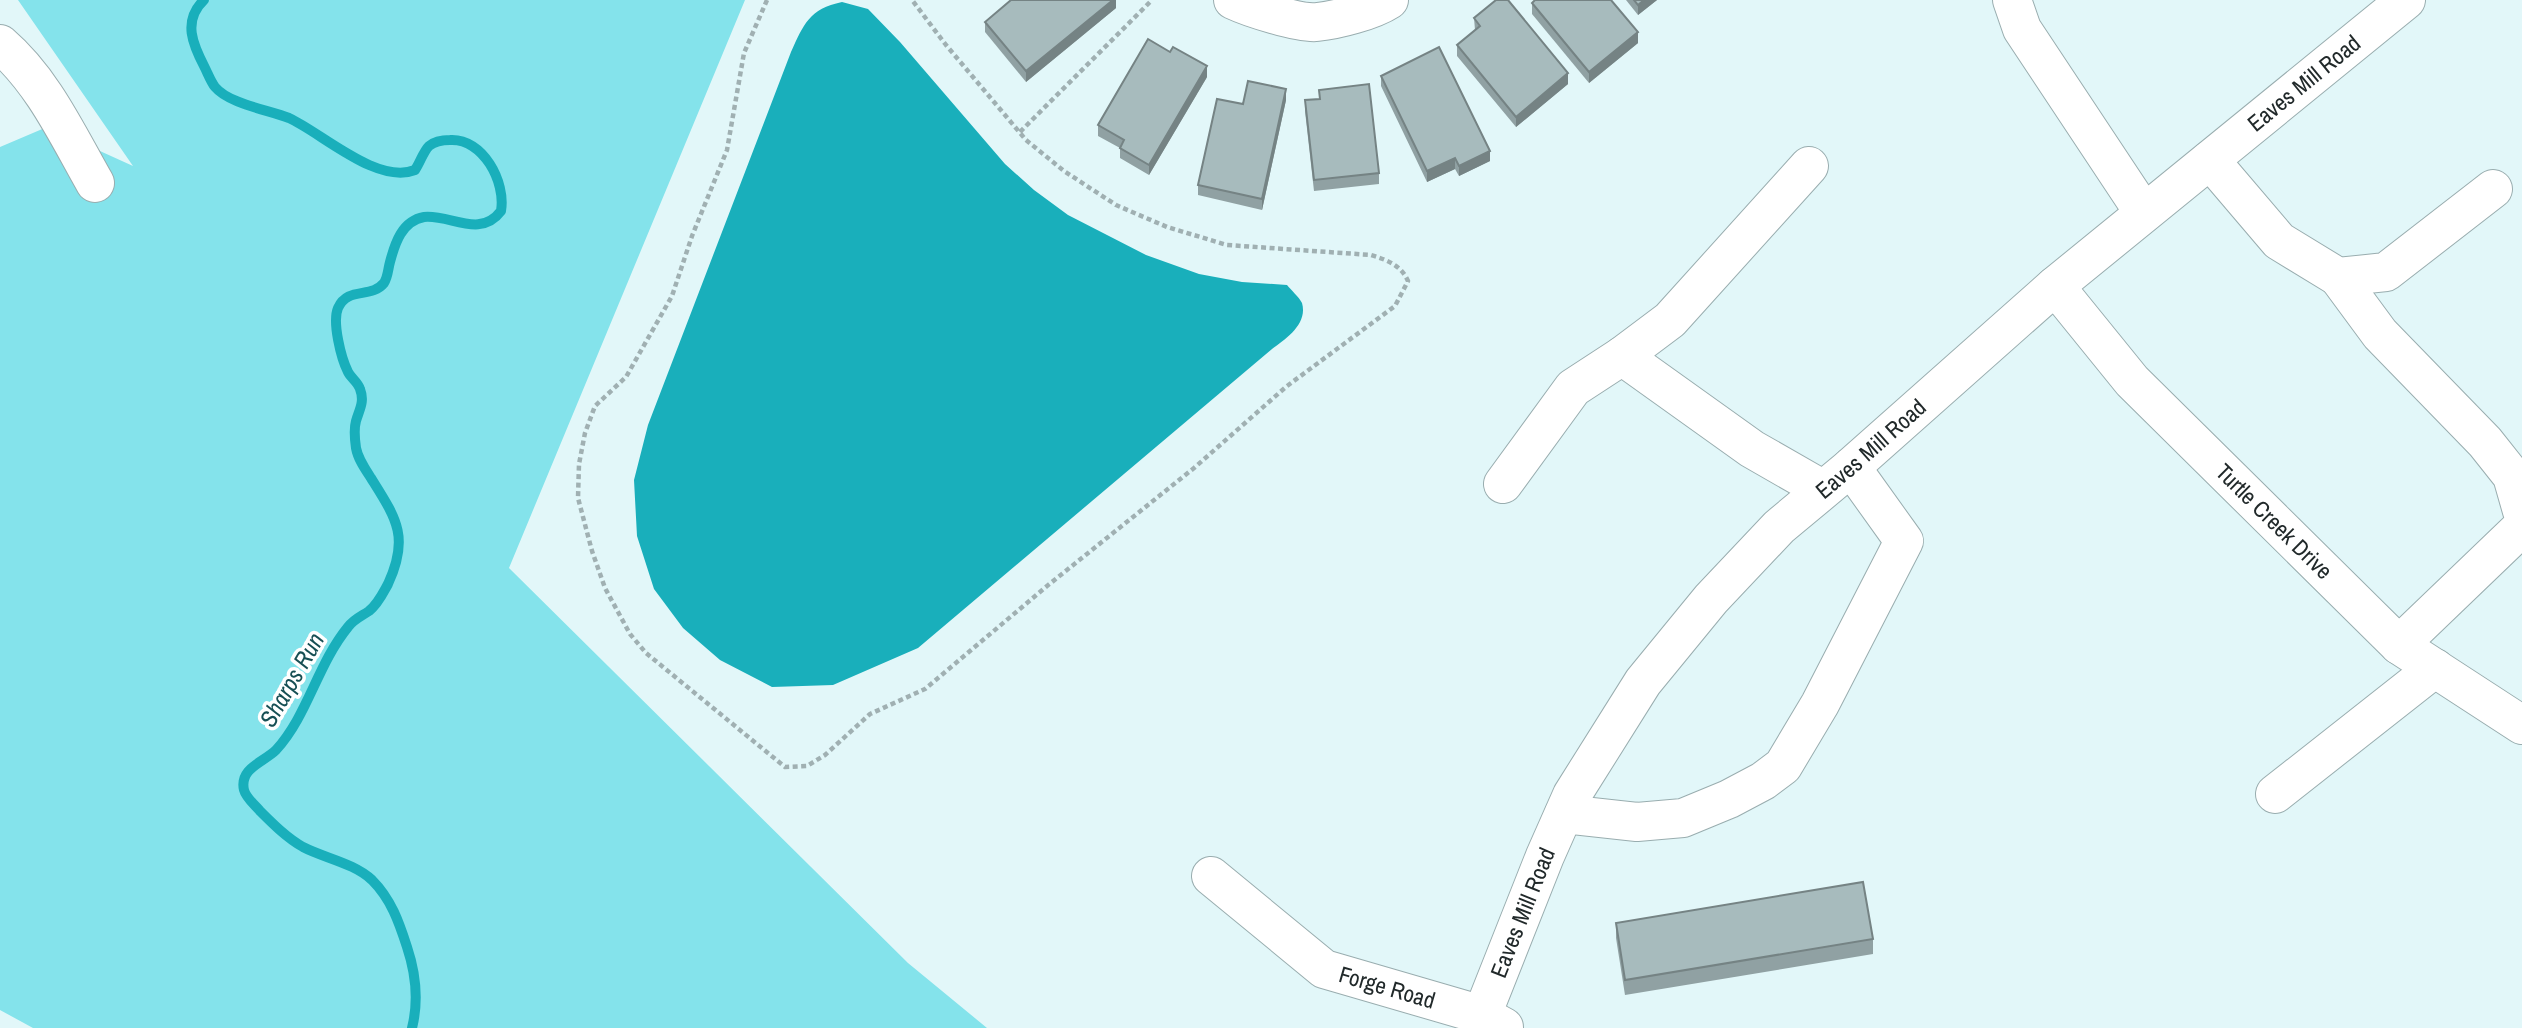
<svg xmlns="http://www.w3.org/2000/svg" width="2522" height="1028" viewBox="0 0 2522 1028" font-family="'Archivo Narrow',sans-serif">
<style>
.green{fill:#84e3eb}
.water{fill:#19afbb}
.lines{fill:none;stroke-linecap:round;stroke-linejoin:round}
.stream{stroke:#19afbb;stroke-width:10}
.minor-casing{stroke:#99adaf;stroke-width:40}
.path{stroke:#a0b0b2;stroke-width:4.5;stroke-dasharray:5 3.5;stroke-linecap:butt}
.minor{stroke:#fff;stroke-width:38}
.wall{fill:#90a1a3}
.shaded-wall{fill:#758384}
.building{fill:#a7bbbd;stroke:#758384;stroke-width:2}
.labels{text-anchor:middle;stroke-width:7;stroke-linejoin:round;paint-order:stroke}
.street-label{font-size:23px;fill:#21292a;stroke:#fff}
.water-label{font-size:24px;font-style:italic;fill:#174f54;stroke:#fff}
</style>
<rect width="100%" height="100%" fill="#e2f7f9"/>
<path class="green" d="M 18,0 L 745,0 L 509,568 L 908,963 L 987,1028 L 33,1028 L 0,1010 L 0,147 L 47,127 L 133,166 Z"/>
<path class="water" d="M 842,2 L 868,9 L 900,42 L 1005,164 L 1034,190 L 1068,215 L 1146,255 L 1199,274 L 1242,282 L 1287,285 C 1291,290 1299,297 1302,303 C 1308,324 1286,339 1272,349 L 918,648 L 833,685 L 772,687 L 720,660 L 683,628 L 654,589 L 637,536 L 634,480 L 648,425 L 791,52 C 804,24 809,9 842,2 Z"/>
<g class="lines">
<path class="stream" d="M 204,0 C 182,21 193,45 205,68 C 208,74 211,82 215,87 C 229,104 269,110 289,118 C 322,133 377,185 415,170 C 420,163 423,152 429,146 C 435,141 442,140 450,140 C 483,138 506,182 501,211 C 480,239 450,214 424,217 C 402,221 395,243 390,262 C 388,269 388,277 384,283 C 371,299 348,286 338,308 C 332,322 341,358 348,372 C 351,378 358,382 360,389 C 365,402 359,410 356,421 C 354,428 355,441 356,448 C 358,459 365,469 371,478 C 396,518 410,537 388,584 C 383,593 378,604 369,611 C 362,616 354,619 348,627 C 317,665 308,715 276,750 C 264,762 239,768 244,790 C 246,798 255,805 260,811 C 273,824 287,838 303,847 C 324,858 354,863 372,880 C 391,899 399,922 407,947 C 416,974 419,1000 412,1028"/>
<g class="minor-casing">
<g id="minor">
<path d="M 1233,0 C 1250,8 1300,24 1317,22 C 1337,20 1372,11 1389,0"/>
<path d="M 2012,0 L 2022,29 L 2144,213"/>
<path d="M 0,44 C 43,81 67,134 95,183"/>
<path d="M 2210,160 L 2279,241 L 2338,277 L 2386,272 L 2493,189"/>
<path d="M 1809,166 L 1670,320 L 1622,356 L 1752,449 L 1822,489"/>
<path d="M 2338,277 L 2380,334 L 2485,442 L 2512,476 L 2522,511"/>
<path id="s1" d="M 2055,286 L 2132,381 L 2399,645 L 2522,725"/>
<path d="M 1503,484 L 1573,388 L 1622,356"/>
<path d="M 2399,645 L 2522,527"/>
<path d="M 2275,794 L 2435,668"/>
<path d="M 1564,814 L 1637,822 L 1683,818 L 1729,799 L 1763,781 L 1783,766 L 1820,704 L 1904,541 L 1851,467"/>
<path id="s2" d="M 1211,876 L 1324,969 L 1482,1015 L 1504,1027"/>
<path id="s3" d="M 1482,1015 L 1545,856 L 1572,795 L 1643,682 L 1711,599 L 1779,527 L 1851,467 L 2055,286 L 2406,0"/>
</g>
</g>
<g class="path">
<path d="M 767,0 L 744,53 L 727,150 L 692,236 L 672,296 L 626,377 L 595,406 L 585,433 L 579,464 L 578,498 L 592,551 L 605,588 L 630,634 L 646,653 L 785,767 L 807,766 L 825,755 L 870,714 L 925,689 L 1047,586 L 1194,468 L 1287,386 L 1395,306 L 1408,281 C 1401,265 1387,260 1371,255 L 1227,245 L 1167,227 L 1116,205 L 1064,171 L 1026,140 L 946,45 L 912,0"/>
<path d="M 1020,132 L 1152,0"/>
</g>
<use href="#minor" class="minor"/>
</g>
<g class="wall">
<path d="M 1116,0 L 1116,8 L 1026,82 L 985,32 L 985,22 Z"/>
<path d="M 1626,0 L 1657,0 L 1638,15 Z"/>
<path d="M 1532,3 L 1638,43 L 1589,83 L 1532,14 Z"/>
<path d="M 1474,18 L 1568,84 L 1516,127 L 1457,56 L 1457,45 L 1475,30 Z"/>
<path d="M 1381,76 L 1490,161 L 1459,176 L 1455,169 L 1427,182 L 1381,86 Z"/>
<path d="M 1207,77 L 1149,175 L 1120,158 L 1120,148 L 1098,136 L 1098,125 Z"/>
<path d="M 1319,90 L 1379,173 L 1379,184 L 1314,191 L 1305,111 L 1305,100 L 1319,99 Z"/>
<path d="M 1286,100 L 1262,210 L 1198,195 L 1198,185 L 1243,104 Z"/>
<path d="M 1616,923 L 1873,939 L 1873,954 L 1625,995 L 1616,938 Z"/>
</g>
<g class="shaded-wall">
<path d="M 1113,0 L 1116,0 L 1116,8 L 1026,82 L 1026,71 Z"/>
<path d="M 1644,0 L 1657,0 L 1638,15 L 1638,5 Z"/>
<path d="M 1638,32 L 1638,43 L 1589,83 L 1589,72 Z"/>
<path d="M 1207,66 L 1207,77 L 1149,175 L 1149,165 Z"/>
<path d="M 1568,73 L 1568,84 L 1516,127 L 1516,117 Z"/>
<path d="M 1286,89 L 1286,100 L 1262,210 L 1262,199 Z"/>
<path d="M 1490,151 L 1490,161 L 1459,176 L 1459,166 Z"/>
<path d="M 1455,158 L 1455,169 L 1427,182 L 1427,171 Z"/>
</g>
<g class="building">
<path d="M 1011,0 L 1113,0 L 1026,71 L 985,22 Z"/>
<path d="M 1496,0 L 1508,0 L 1568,73 L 1516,117 L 1457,45 L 1480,26 L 1474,18 Z"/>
<path d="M 1535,0 L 1611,0 L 1638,32 L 1589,72 L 1532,3 Z"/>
<path d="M 1634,0 L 1644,0 L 1638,5 Z"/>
<path d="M 1148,39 L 1170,52 L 1173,47 L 1207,66 L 1149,165 L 1120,148 L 1124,140 L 1098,125 Z"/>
<path d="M 1439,47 L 1490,151 L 1459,166 L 1455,158 L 1427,171 L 1381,76 Z"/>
<path d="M 1248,81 L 1286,89 L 1262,199 L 1198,185 L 1217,99 L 1243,104 Z"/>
<path d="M 1369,84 L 1379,173 L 1314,180 L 1305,100 L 1320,99 L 1319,90 Z"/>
<path d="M 1863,882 L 1873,939 L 1625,980 L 1616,923 Z"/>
</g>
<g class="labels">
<g class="street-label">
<text dy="8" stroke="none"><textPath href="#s3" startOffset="1265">Eaves Mill Road</textPath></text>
<text dy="8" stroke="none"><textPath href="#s3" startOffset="698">Eaves Mill Road</textPath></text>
<text dy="8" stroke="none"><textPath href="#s1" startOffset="322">Turtle Creek Drive</textPath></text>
<text dy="8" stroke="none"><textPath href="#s3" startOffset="110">Eaves Mill Road</textPath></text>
<text dy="8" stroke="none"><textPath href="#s2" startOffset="212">Forge Road</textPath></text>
</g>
<g class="water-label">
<text transform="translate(292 680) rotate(-60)" y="8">Sharps Run</text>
</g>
</g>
</svg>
